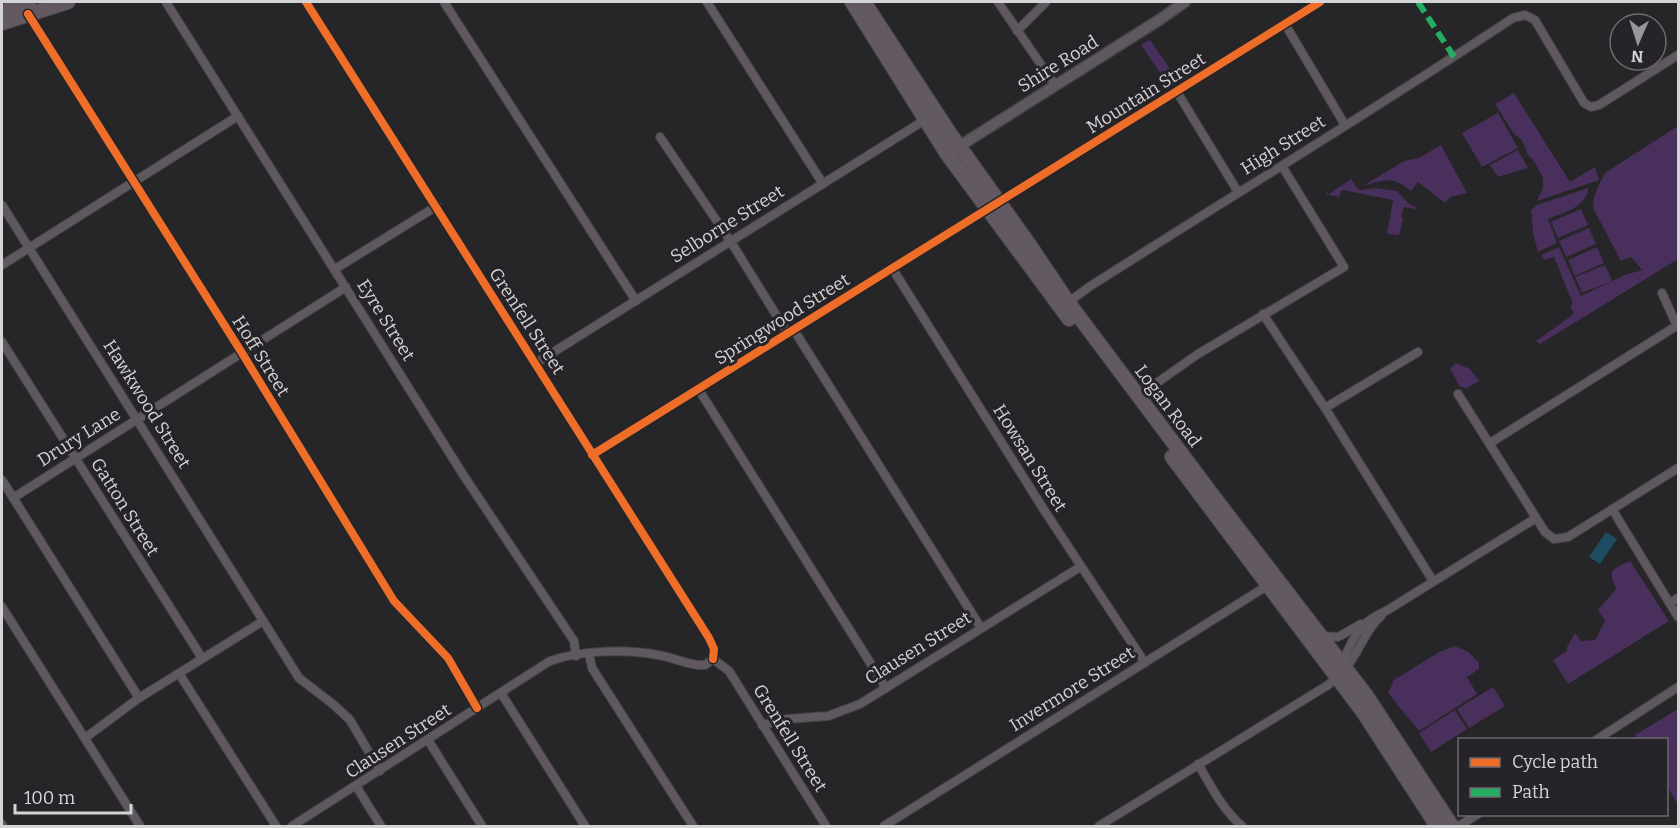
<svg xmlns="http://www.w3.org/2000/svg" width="1680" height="828" viewBox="0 0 1680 828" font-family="Bitter,serif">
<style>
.green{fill:#492f5b}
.water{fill:#1e4c60}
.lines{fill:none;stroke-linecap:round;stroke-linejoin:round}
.minor-casing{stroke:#424143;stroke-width:10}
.tertiary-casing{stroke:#424143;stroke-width:13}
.primary-casing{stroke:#424143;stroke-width:16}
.minor{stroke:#5f585e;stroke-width:8}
.tertiary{stroke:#5f585e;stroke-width:10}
.primary{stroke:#625962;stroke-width:14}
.quiet{stroke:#26ab63;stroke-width:6;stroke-dasharray:12 6;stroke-linecap:butt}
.cycleway-casing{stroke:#262428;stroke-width:11}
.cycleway{stroke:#ee6e29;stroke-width:8}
.labels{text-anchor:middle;stroke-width:6;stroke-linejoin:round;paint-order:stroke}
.street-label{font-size:18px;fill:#d4d3d5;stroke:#262428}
</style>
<rect width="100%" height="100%" fill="#262527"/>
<g class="green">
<path d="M 1150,40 L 1179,82 L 1170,87 L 1141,45 Z"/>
<path d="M 1514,93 L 1570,182 L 1595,167 L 1599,180 L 1537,201 L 1543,188 L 1543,178 L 1534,161 L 1528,155 L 1522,140 L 1514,134 L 1495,104 Z"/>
<path d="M 1498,113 L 1518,148 L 1482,167 L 1462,133 Z"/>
<path d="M 1678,126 L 1678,259 L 1540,344 L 1536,341 L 1574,314 L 1570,306 L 1573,304 L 1554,257 L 1544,260 L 1541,255 L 1559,247 L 1581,296 L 1625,275 L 1642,270 L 1631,257 L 1621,261 L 1593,208 L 1594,197 L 1599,185 L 1605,173 Z"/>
<path d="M 1441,145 L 1467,193 L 1450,197 L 1445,203 L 1418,182 L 1411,191 C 1392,176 1386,179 1363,186 L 1404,161 L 1419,158 Z"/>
<path d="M 1518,150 L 1528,168 L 1498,177 L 1490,165 Z"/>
<path d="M 1351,179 L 1358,189 L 1362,190 L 1374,188 L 1397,191 L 1409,204 L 1417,208 L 1416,209 L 1404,207 L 1401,216 L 1403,220 L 1399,235 L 1387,234 L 1393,200 L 1343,190 L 1341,191 L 1339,197 L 1326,194 L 1326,192 L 1329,194 Z"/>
<path d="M 1588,188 C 1587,207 1563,213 1548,219 L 1557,243 L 1538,252 L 1533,233 L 1531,210 L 1537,205 Z"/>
<path d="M 1581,209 L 1588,225 L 1558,238 L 1551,222 Z"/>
<path d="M 1589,228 L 1596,244 L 1566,257 L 1559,241 Z"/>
<path d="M 1597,247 L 1604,263 L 1575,276 L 1568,260 Z"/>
<path d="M 1605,265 L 1612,281 L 1582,293 L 1575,277 Z"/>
<path d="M 1456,363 L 1470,369 L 1479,381 L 1467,388 L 1460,387 L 1450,369 Z"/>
<path d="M 1630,561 L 1669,621 L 1568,684 L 1553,660 L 1567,651 L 1567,647 L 1575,633 L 1581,641 L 1595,640 L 1605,621 L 1598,610 L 1616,589 C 1615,585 1613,582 1612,578 C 1609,567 1624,565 1630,561 Z"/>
<path d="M 1455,646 L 1468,652 L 1479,662 L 1479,669 L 1467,677 L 1477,694 L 1419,731 L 1388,693 L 1394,680 L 1439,652 Z"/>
<path d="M 1493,687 L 1505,706 L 1469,728 L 1457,709 Z"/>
<path d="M 1678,709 L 1678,803 L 1677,803 L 1667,786 L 1666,740 L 1638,739 L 1635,735 Z"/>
<path d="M 1455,710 L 1467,729 L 1431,752 L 1419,733 Z"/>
</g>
<path class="water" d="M 1606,532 L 1617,539 L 1600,564 L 1589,557 Z"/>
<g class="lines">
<g class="minor-casing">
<g id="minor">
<path d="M 166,2 L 464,476 L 574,641 L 576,656"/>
<path d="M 306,2 L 709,638 L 714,649 L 713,659"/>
<path d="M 444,2 L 636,301"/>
<path d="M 707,2 L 823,184"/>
<path d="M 998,2 L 1055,85"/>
<path d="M 28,14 L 242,353 L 394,601 L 448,658 L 477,708"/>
<path d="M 1285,24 L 1345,125"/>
<path d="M 1017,31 L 1046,2"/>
<path d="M 1177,92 L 1238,192"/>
<path d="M 660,137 L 731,242 L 788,334"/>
<path d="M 2,205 L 299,678 L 334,705 L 350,720 L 380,771"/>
<path d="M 2,265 L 238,116"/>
<path d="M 892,268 L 1044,510 L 1145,663"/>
<path d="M 335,269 L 437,206"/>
<path d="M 1662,293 L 1677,326"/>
<path d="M 1066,304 L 1089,287 C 1230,197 1374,110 1513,18 L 1525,15 L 1535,20 L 1584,103 L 1591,107 L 1599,105 L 1678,55"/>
<path d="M 1263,314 L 1325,408 L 1433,581"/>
<path d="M 794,330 L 981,628"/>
<path d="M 2,342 L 202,658"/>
<path d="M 536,363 L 928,118"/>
<path d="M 699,390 L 886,688"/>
<path d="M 1458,394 L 1545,532 L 1554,539 L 1568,537 L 1678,468"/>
<path d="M 1138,396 L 1198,354 L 1344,267 L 1282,166"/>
<path d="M 1325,408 L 1418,352"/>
<path d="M 1490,443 L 1678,325"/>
<path d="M 592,455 L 1320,2"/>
<path d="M 2,480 L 139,698"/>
<path d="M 13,498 L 346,287"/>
<path d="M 1612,509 L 1678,617"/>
<path d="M 1670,603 L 1678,598"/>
<path d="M 2,607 L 140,826"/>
<path d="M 1322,636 L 1338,637 L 1361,624"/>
<path d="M 589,654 L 592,668 L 693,826"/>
<path d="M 713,659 L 729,671 L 826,826"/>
<path d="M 1342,662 C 1356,635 1357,624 1386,611 L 1536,518"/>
<path d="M 1346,668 C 1360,651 1365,630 1381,616"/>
<path d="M 180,675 L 276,826"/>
<path d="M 501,693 L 585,826"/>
<path d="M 762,725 L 787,719 L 828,716 L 860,704 L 1080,567"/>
<path d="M 85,738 L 139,698 L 263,621"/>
<path d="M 428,740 L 482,826"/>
<path d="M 1596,740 L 1678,687"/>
<path d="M 1198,764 C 1211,786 1222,809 1242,826"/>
<path d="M 356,786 L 381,826"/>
<path d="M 2,824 L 3,826"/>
<path d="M 292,826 L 550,661 C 581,650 626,649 658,655 C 672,657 685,664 699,665 L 705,665 L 713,659"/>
<path d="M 884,826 L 1270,584"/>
<path d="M 1099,826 L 1328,685 L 1337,677"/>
<path d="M 1459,826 L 1478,814"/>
</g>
</g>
<g class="tertiary-casing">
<path id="tertiary" d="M 947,154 L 1159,20 L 1185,2"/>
</g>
<g class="primary-casing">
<g id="primary">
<path d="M 852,2 L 947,154 L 1069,319"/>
<path d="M 864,2 L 949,132 L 1029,244 L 1068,302 L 1217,501 L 1366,695 L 1452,826"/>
<path d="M 2,12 L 29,2"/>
<path d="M 2,23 L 68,2"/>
<path d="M 1172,457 L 1363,712 L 1437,826"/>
</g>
</g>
<use href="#minor" class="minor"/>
<use href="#tertiary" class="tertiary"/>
<use href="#primary" class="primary"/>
<path class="quiet" d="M 1418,2 L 1454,57"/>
<g class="cycleway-casing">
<g id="cycleway">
<path d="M 306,2 L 709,638 L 714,649 L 713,659"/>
<path d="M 28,14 L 242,353 L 394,601 L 448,658 L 477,708"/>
<path d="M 592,455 L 1320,2"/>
</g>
</g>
<use href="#cycleway" class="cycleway"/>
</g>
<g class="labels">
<g class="street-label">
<text transform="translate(1058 64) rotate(-32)" y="6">Shire Road</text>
<text transform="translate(1146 93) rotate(-32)" y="6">Mountain Street</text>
<text transform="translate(1283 145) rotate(-32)" y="6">High Street</text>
<text transform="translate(727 224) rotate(-32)" y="6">Selborne Street</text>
<text transform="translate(782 319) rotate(-32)" y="6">Springwood Street</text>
<text transform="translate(386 320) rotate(58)" y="6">Eyre Street</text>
<text transform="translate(527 321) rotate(57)" y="6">Grenfell Street</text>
<text transform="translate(261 356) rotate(58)" y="6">Hoff Street</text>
<text transform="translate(147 404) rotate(58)" y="6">Hawkwood Street</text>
<text transform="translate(1168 406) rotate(53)" y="6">Logan Road</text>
<text transform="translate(79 437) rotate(-32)" y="6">Drury Lane</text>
<text transform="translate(1030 458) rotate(58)" y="6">Howsan Street</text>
<text transform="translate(125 507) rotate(58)" y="6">Gatton Street</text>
<text transform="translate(918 648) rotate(-32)" y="6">Clausen Street</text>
<text transform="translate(1072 689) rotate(-32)" y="6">Invermore Street</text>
<text transform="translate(790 738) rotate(58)" y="6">Grenfell Street</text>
<text transform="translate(398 741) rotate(-33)" y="6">Clausen Street</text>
</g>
</g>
<rect width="1680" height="828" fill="none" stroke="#d4d3d5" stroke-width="6"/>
<rect x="1458" y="738" width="210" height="78" fill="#262428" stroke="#6c6a6d" stroke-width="1.5"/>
<rect x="1470" y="758" width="30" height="9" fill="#ee6e29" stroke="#6c6a6d" stroke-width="1.5"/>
<text x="1512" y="768" font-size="18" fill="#d4d3d5">Cycle path</text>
<rect x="1470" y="788" width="30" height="9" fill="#26ab63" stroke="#6c6a6d" stroke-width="1.5"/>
<text x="1512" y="798" font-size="18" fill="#d4d3d5">Path</text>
<g transform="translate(1638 42) rotate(183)"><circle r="28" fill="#262428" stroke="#6c6a6d" stroke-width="1.5"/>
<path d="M0-4.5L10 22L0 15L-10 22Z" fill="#979698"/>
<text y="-9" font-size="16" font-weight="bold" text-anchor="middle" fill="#d4d3d5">N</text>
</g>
<path d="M15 804v9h116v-9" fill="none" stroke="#d4d3d5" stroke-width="3"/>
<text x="24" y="804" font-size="18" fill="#d4d3d5" stroke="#262428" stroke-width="4.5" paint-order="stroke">100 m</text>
</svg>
